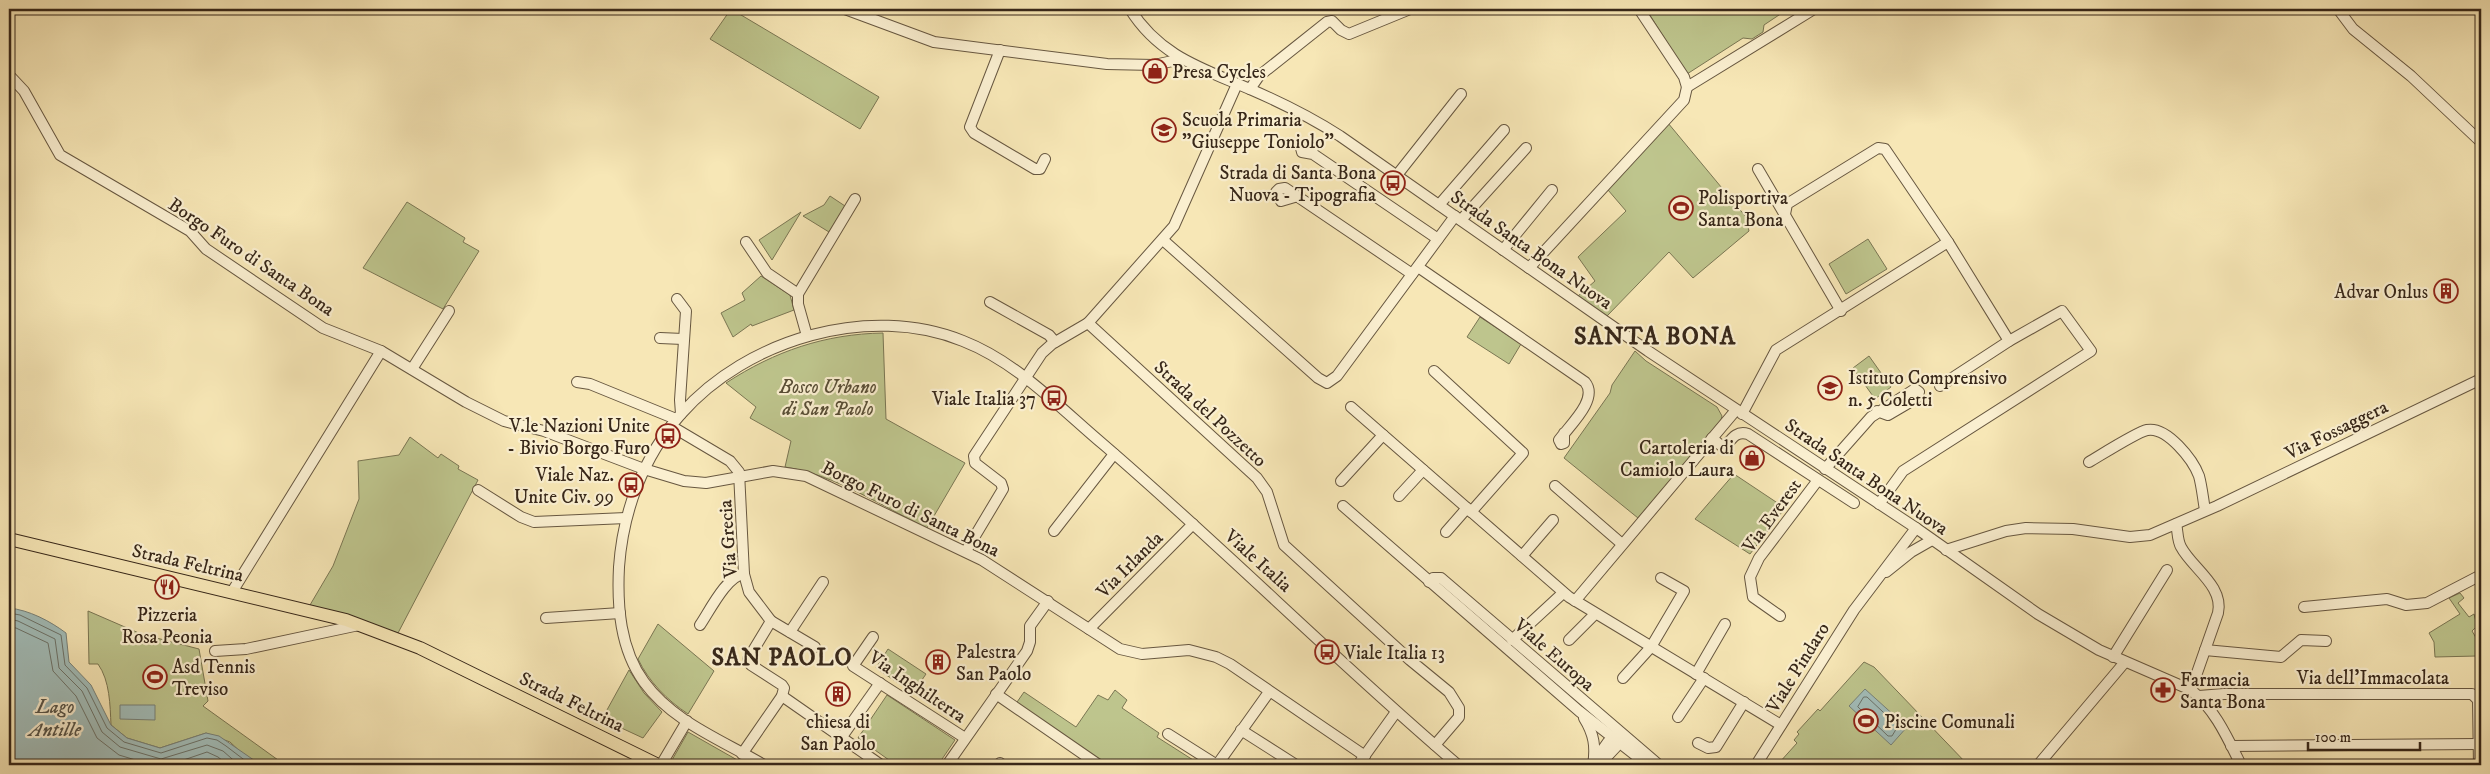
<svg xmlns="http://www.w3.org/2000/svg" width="2490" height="774" viewBox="0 0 2490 774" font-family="'IM FELL DW Pica',serif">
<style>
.green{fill:#bec58d;stroke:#7a7653}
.water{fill:#a2bdb9;stroke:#778179}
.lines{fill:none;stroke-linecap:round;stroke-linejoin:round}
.shore{stroke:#6c7269;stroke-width:1}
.minor-casing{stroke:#675740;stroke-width:12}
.major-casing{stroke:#372719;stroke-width:14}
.minor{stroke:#faefd0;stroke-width:10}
.major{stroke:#f7e7b6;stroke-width:12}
.labels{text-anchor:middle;stroke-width:4.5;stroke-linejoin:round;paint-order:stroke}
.poi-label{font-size:19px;fill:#372719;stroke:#faefd0;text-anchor:start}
.street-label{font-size:19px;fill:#372719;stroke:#faefd0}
.park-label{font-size:19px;font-style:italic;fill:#594e36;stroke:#faefd0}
.water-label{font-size:20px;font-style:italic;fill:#575449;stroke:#faefd0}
.district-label{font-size:24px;font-weight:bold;letter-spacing:1px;fill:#372719;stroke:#faefd0}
</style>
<rect width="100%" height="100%" fill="#f7e7b6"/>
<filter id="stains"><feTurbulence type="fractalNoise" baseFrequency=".004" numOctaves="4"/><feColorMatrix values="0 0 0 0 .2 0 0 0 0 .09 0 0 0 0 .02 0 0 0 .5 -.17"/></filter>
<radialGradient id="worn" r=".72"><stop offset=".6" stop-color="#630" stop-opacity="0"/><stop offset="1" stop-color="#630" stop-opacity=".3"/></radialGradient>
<g class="green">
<path d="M 731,9 L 879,97 L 860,129 L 710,39 Z"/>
<path d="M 1646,9 L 1788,9 L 1764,25 L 1763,32 L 1752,39 L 1743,38 L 1687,74 Z"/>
<path d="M 1663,117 L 1751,223 L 1748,227 L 1749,231 L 1693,278 L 1669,252 L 1607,316 L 1578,296 L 1595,281 L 1578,257 L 1626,211 L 1608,190 L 1636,159 Z"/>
<path d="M 830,196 L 845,206 L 829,232 L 803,216 L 824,205 Z"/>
<path d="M 407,202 L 465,238 L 463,242 L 479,251 L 443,309 L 363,268 Z"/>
<path d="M 801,212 L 772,260 L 759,240 Z"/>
<path d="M 1868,239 L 1887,269 L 1846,294 L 1829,264 Z"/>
<path d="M 761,276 L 790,295 L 794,310 L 752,326 L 751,324 L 733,337 L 721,313 L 745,300 L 742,293 Z"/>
<path d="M 1480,317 L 1521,344 L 1509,364 L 1467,337 Z"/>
<path d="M 883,333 L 886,419 L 965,463 L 927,528 C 881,506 836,475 785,467 L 791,441 L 750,418 L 756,407 L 726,383 C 775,351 825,334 883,333 Z"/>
<path d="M 1635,351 L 1646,361 L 1717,407 L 1722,416 L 1721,420 L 1638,518 L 1564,458 L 1610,393 L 1612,385 Z"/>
<path d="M 1869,356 L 1891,387 L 1875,399 L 1853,368 Z"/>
<path d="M 410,437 L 438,458 L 441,454 L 459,466 L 458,469 L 478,480 L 398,633 L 310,605 L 333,566 L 359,499 L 358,461 L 399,455 Z"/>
<path d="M 1734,474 L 1785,508 L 1750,554 L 1695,519 Z"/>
<path d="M 2460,593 L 2464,598 L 2458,603 L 2469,617 L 2474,614 L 2477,626 L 2472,631 L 2481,646 L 2481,659 L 2477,656 L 2435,657 L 2434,642 L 2429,633 L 2460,614 L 2449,598 Z"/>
<path d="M 88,611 L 141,634 L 199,649 L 208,701 L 203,706 L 285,765 L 264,765 L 245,756 L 230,742 L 206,733 L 160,748 L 127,738 L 111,725 C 110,705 110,681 98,664 L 89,664 Z"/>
<path d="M 658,624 L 714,671 L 688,714 C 667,700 649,682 638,659 Z"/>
<path d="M 888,649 L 926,674 L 913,693 L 876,668 Z"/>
<path d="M 1864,662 L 1874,667 L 1968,765 L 1782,765 L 1779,763 L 1797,743 L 1794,740 L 1799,734 L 1797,732 L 1818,709 L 1820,711 Z"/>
<path d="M 629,670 L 644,693 L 662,712 L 643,738 L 602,719 Z"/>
<path d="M 1115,690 L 1127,700 L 1122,708 L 1159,733 L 1157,737 L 1201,765 L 1106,765 L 1015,705 L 1024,692 L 1076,727 L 1098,695 L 1108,700 Z"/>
<path d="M 887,695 L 955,740 L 938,765 L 896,765 L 858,738 Z"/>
<path d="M 688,732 L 746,765 L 693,765 L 686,761 L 672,760 Z"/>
</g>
<g class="water">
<path d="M 9,608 C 29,610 50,621 66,633 L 69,662 L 91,685 L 111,725 L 127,738 L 160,748 L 206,733 L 219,736 L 261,765 L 9,765 Z"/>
<path d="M 1865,689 L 1907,727 L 1891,745 L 1849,706 Z"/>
<path d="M 120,705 L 155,705 L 155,720 L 120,719 Z"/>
</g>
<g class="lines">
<g class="shore">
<path d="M 9,613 L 20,615 L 61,635 L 65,665 L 87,688 L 107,728 L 124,742 L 161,753 L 207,738 L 217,740 L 226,746 L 251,765"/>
<path d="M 9,619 L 18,621 L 55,639 L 59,668 L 82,691 L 102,732 L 120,747 L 161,759 L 207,745 L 223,751 L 239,765"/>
<path d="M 9,627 L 16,628 L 48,643 L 53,671 L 76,696 L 97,738 L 119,755 L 152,765"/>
<path d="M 1864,697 L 1867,697 L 1898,726 L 1892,736 L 1888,736 L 1858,707 Z"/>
<path d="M 169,765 L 207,752 L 218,757 L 228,765"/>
</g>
<g class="minor-casing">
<g id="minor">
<path d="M 845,9 L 934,42 L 1107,64 L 1154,65 L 1182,59"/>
<path d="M 1130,9 C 1160,57 1204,69 1252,90 C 1282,103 1312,118 1340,136 L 1648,351 L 1916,528 L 2038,614 L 2099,650 L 2191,690 C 2215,709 2228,739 2241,765"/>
<path d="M 1639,9 L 1684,77 L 1687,87 L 1814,9"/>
<path d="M 2338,9 L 2353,29 L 2411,76 L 2481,142"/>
<path d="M 1000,50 L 970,127 L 974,133 L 1035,169 L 1040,169 L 1045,159"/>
<path d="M 9,75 L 24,91 L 60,155 L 190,231 L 206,249 L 323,328 L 381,351 L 466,402 L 504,421 L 544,431 L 644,469 L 684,481 L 706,483 L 773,471 L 806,476 L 982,560 L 1120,649 L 1142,654 L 1189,650 L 1216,657 L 1230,664 L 1365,756"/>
<path d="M 1237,84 L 1174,226 L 1088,323 L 1257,478 L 1267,492 L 1284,545 L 1410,660 L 1449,692 L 1459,708 L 1459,717 L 1435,745"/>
<path d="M 1250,89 L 1259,76 L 1327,22 L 1332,21 L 1341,30 L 1349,34 L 1410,9"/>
<path d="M 1313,154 L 1302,152 L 1301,148 L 1306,145 L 1312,147 L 1313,154 L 1438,239"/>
<path d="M 1758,169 L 1841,311"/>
<path d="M 1397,175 L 1461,94"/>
<path d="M 1298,196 L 1281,201 L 1276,192 L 1279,189 L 1285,188 L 1412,274"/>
<path d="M 1439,205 L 1504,130"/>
<path d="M 1785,214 L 1787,204 L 1878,148 L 1885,149 L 1948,242"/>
<path d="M 1461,220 L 1526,148"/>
<path d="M 1163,240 L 1318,378 L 1327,383 L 1337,376 L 1455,216"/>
<path d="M 746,242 L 767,273 L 798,294"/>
<path d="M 1503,250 L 1552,190"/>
<path d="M 1418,267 L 1585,382 C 1599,399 1570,425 1559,440 L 1561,444 L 1564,443 L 1564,433"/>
<path d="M 1529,268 L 1684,100 L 1687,87"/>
<path d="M 677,299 L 686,311 L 680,400 L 681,414"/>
<path d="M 990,302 L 1049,335 L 1055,342"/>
<path d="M 807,336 L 798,304 L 798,294 L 855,199"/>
<path d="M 660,338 L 683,339"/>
<path d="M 412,369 L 449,311"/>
<path d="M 1434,371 L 1523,453 L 1471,512"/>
<path d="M 577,382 L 590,384 L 676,419"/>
<path d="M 1351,407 L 1569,597 L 1781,725"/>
<path d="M 1742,414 L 1776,350 L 1948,242 L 2009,341 L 1940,386"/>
<path d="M 671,426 L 730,461 L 739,472 L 744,574 L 749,592 L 771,621 L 748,659 L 751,665 L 782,685 L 784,688 L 782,696 L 742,754"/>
<path d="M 1712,438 L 1724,448 C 1731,440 1736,430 1748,434 L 1854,503"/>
<path d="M 2089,462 C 2101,455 2137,432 2147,430 C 2167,426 2193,460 2199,476 C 2202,487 2203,499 2205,510"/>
<path d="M 1825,469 L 1871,417 L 1915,389 L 1919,392 L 1917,398 L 1888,415 L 1877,411"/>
<path d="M 1341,481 L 1383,435"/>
<path d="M 1555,486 L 1622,544"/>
<path d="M 478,490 L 521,517 L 534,522 L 626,518"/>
<path d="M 1399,496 L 1423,470"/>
<path d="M 1879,504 L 1903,471 L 2091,351 L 2062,311 L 2009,341"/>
<path d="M 1343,506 L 1579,711 L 1648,765"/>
<path d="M 2176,524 C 2178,531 2177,540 2181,547 C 2192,568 2224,586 2218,613 L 2191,690"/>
<path d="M 1054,531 L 1114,454"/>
<path d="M 1446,532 L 1467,508"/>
<path d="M 1946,550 L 2006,531 L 2026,528 L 2073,529 L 2130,537 L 2150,535 L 2217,506 L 2481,379"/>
<path d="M 966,551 L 1003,489 L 1001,483 L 975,463 L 974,456 L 1042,353 L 1052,344 L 1088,323"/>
<path d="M 1522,556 L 1553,520"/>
<path d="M 1886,572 L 1911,552 L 1932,540"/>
<path d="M 1429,582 L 1433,578 L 1441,578 L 1659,765"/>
<path d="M 232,592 L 381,351"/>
<path d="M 1575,601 L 1736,410"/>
<path d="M 2304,607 L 2387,599 L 2406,605 L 2427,603 L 2481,575"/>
<path d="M 1780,616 L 1753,597 L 1750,577 L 1759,558 L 1818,480"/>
<path d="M 546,618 L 620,613"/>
<path d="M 771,621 L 815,647"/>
<path d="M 700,625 C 709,612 727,575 744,574"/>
<path d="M 1089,629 L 1193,524"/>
<path d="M 790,632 L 823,582"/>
<path d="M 873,637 L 853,666 L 965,738"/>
<path d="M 1512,640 L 1563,593"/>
<path d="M 1569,640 L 1595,614"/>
<path d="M 2205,650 L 2281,657 L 2301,640 L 2326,641"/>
<path d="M 215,651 L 246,649 L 359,625"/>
<path d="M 2113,657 L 2167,570"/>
<path d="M 1696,674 L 1725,624"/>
<path d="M 1623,678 L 1651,647 L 1684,591 L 1661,578"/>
<path d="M 996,694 L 1099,765"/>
<path d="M 782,696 L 881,765"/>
<path d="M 2199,696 L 2224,694 L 2472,694 L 2478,700 L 2479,765"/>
<path d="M 1678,717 L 1704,678"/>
<path d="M 1584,718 C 1594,734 1596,747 1593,765"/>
<path d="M 1241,730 L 1296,765"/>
<path d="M 1168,734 L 1217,765"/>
<path d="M 841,738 L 880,683"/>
<path d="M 1698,743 L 1708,748 L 1716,747 L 1744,702"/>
<path d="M 2231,746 L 2478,744"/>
<path d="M 1596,759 L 1608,742 L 1619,738"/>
<path d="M 661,765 L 687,721"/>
<path d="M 764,765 C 722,740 673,722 644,682 C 620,649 617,606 619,567 C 623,511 643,457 681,414 C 747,339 869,303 963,341 C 1017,362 1060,408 1104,445 C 1225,549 1337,662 1458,765"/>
<path d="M 947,765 L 1027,651 L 1030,642 L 1030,626 L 1048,601"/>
<path d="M 998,765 L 1000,763"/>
<path d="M 1217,765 L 1269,692"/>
<path d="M 1358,765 L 1396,712"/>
<path d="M 1599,765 L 1616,747 L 1620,737"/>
<path d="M 1756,765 L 1854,610 L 1916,528"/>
<path d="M 2038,765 L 2125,662"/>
</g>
</g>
<g class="major-casing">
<path id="major" d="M 9,539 L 346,620 L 420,648 L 658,765"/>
</g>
<use href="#minor" class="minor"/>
<use href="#major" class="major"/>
</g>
<defs>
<g id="shop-ring" transform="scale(1.25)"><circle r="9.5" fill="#faefd0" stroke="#8f2418" stroke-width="1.5"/><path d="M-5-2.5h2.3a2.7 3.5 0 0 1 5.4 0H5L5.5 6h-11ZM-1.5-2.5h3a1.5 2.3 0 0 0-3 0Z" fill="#8f2418"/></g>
<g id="school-ring" transform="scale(1.25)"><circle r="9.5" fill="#faefd0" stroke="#8f2418" stroke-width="1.5"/><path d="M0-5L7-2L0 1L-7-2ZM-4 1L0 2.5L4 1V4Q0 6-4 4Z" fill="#8f2418"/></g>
<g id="bus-ring" transform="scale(1.25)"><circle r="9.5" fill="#faefd0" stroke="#8f2418" stroke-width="1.5"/><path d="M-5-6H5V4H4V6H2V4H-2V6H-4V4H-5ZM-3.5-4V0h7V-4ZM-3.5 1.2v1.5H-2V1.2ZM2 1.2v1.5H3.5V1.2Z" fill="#8f2418"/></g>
<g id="stadium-ring" transform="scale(1.25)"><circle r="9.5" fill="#faefd0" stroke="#8f2418" stroke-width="1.5"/><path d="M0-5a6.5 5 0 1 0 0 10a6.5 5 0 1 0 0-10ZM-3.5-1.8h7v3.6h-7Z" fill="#8f2418"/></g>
<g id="building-ring" transform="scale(1.25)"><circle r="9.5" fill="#faefd0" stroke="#8f2418" stroke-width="1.5"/><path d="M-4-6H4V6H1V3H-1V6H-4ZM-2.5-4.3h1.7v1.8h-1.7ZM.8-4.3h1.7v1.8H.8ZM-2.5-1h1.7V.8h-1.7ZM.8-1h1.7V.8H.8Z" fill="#8f2418"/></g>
<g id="restaurant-ring" transform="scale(1.25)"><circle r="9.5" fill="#faefd0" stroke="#8f2418" stroke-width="1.5"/><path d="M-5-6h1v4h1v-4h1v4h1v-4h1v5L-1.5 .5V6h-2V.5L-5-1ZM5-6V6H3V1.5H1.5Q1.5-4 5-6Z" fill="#8f2418"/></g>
<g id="pharmacy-ring" transform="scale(1.25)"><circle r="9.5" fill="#faefd0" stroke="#8f2418" stroke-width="1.5"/><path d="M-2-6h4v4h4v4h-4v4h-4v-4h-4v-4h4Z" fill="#8f2418"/></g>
</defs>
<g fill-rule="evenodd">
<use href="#shop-ring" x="1155" y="71"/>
<use href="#school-ring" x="1164" y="130"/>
<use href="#bus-ring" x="1393" y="183"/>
<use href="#stadium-ring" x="1681" y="208"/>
<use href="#building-ring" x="2446" y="291"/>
<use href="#school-ring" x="1830" y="388"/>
<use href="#bus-ring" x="1054" y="398"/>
<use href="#bus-ring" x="668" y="436"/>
<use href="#shop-ring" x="1752" y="458"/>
<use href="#bus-ring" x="631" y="485"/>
<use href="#restaurant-ring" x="167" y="587"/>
<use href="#bus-ring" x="1327" y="652"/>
<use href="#building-ring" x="938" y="662"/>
<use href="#stadium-ring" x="155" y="677"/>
<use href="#pharmacy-ring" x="2163" y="690"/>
<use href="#building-ring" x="838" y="694"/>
<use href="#stadium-ring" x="1866" y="721"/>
</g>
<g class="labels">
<g class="poi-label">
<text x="1172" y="78">Presa Cycles</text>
<text x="1182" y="126">Scuola Primaria<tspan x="1182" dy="22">"Giuseppe Toniolo"</tspan></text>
<text x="1376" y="179" text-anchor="end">Strada di Santa Bona<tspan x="1376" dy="22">Nuova - Tipografia</tspan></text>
<text x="1698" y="204">Polisportiva<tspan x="1698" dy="22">Santa Bona</tspan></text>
<text x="2428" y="298" text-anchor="end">Advar Onlus</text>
<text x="1848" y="384">Istituto Comprensivo<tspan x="1848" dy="22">n. 5 Coletti</tspan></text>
<text x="1036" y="405" text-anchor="end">Viale Italia 37</text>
<text x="650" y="432" text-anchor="end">V.le Nazioni Unite<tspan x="650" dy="22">- Bivio Borgo Furo</tspan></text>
<text x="1734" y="454" text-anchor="end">Cartoleria di<tspan x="1734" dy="22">Camiolo Laura</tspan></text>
<text x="614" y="481" text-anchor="end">Viale Naz.<tspan x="614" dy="22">Unite Civ. 99</tspan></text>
<text x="167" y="621" text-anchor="middle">Pizzeria<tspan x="167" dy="22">Rosa Peonia</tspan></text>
<text x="956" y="658">Palestra<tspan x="956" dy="22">San Paolo</tspan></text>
<text x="1344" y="659">Viale Italia 13</text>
<text x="172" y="673">Asd Tennis<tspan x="172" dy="22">Treviso</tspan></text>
<text x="2180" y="686">Farmacia<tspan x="2180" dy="22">Santa Bona</tspan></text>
<text x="838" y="728" text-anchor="middle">chiesa di<tspan x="838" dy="22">San Paolo</tspan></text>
<text x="1884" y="728">Piscine Comunali</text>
</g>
<g class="street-label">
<text transform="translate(1532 249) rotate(35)" y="7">Strada Santa Bona Nuova</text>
<text transform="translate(252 256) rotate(34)" y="7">Borgo Furo di Santa Bona</text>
<text transform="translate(1211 413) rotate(43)" y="7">Strada del Pozzetto</text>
<text transform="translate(2336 429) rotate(-26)" y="7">Via Fossaggera</text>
<text transform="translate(1867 476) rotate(34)" y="7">Strada Santa Bona Nuova</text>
<text transform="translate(911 508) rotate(26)" y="7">Borgo Furo di Santa Bona</text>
<text transform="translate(1771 515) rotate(-54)" y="7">Via Everest</text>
<text transform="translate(727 539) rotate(-94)" y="7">Via Grecia</text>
<text transform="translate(1259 560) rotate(42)" y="7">Viale Italia</text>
<text transform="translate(188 562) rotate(13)" y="7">Strada Feltrina</text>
<text transform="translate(1129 564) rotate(-45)" y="7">Via Irlanda</text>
<text transform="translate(1555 654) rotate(41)" y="7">Viale Europa</text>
<text transform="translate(1797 667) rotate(-58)" y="7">Viale Pindaro</text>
<text x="2373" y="684">Via dell'Immacolata</text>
<text transform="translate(918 686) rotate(34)" y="7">Via Inghilterra</text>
<text transform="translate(572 701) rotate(26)" y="7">Strada Feltrina</text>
</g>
<g class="park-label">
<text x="828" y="393">Bosco Urbano<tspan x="828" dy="22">di San Paolo</tspan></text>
</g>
<g class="water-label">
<text x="55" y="713">Lago<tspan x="55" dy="23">Antille</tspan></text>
</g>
<g class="district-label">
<text x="1655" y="344">SANTA BONA</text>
<text x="782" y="665">SAN PAOLO</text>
</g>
</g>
<rect width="2490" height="774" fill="none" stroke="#f7e7b6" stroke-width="30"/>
<rect x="10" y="10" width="2470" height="754" fill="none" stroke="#372719" stroke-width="2.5"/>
<rect x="15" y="15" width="2460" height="744" fill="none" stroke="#372719"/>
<path d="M2308 742v8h112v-8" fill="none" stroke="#372719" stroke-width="2.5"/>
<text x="2315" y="742" font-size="15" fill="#372719" stroke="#faefd0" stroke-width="4" paint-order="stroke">100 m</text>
<rect width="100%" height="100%" filter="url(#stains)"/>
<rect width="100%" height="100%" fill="url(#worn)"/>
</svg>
